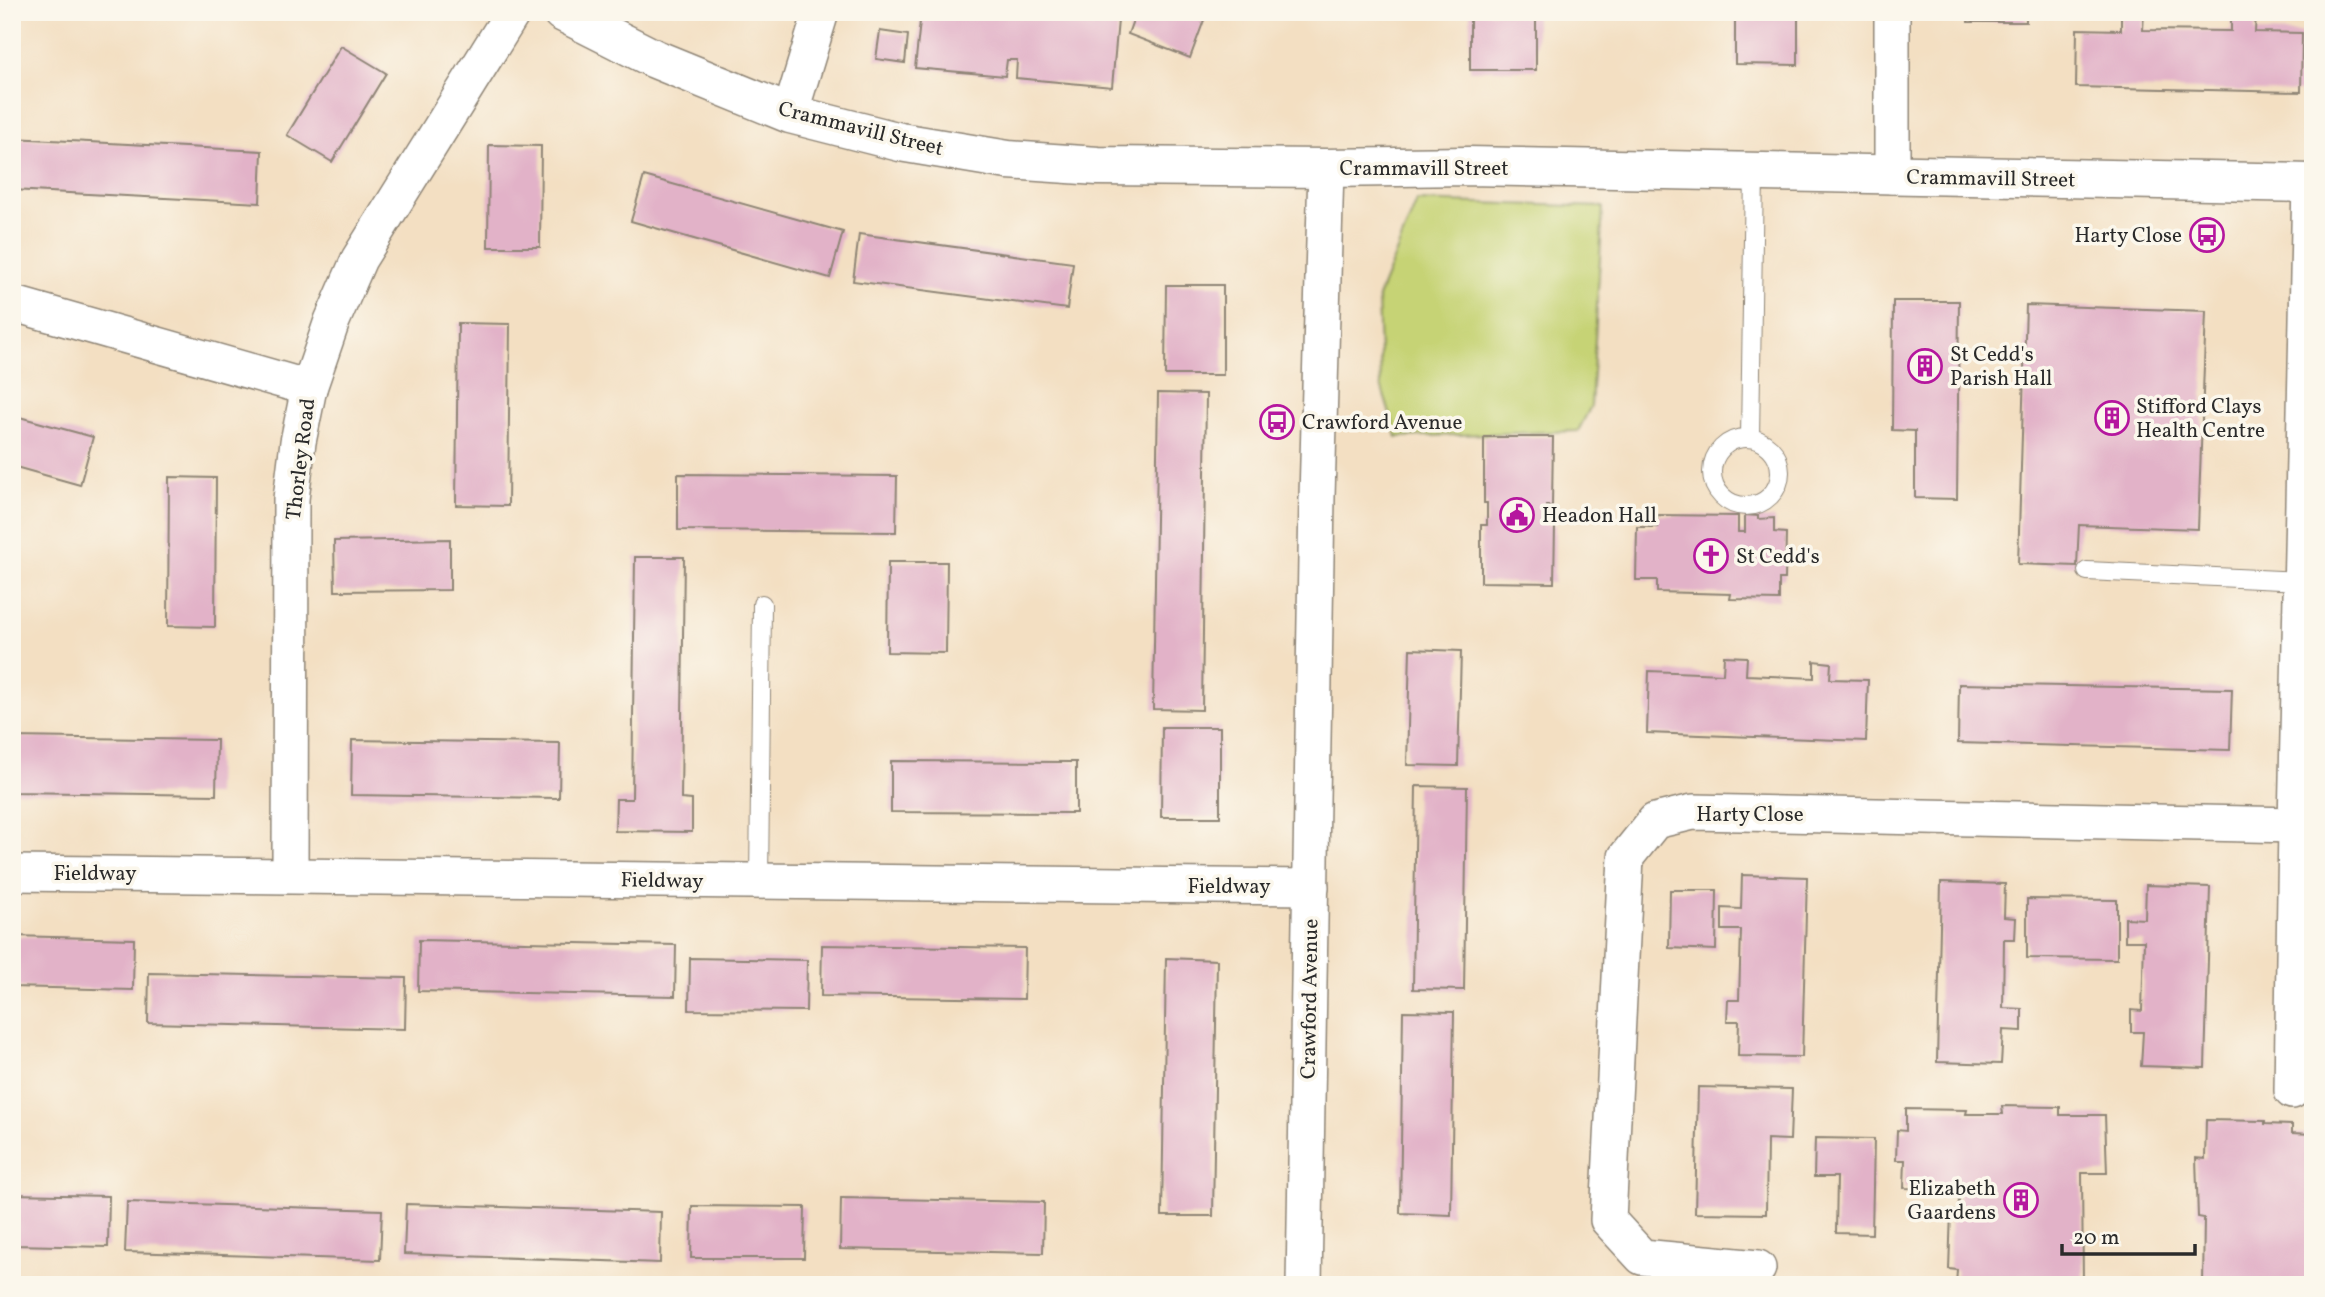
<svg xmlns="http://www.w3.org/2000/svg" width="2325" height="1297" viewBox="0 0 2325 1297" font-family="Vollkorn,serif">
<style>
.green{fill:#c6d375;stroke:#787f50;stroke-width:2}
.building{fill:#e2b2c8}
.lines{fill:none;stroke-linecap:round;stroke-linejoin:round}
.service-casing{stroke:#8f8576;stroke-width:20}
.minor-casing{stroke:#8f8576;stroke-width:38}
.tertiary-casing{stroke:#8f8576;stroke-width:41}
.service{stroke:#fff;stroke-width:18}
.minor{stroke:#fff;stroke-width:35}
.tertiary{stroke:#fff;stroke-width:38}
.labels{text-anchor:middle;stroke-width:7;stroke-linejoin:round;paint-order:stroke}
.street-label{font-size:21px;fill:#2b2b2b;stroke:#fbf7ec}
.poi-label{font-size:21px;fill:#2b2b2b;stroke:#fbf7ec;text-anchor:start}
</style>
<rect width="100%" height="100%" fill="#fbf7ec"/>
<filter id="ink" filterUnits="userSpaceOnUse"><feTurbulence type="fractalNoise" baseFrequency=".0143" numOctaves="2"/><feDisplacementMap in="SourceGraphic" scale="14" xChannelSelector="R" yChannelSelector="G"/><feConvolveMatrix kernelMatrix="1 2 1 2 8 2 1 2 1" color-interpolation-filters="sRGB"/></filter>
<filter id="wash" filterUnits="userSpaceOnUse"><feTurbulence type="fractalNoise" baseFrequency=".00686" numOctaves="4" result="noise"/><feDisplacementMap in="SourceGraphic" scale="28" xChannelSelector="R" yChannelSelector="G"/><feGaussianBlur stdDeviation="1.57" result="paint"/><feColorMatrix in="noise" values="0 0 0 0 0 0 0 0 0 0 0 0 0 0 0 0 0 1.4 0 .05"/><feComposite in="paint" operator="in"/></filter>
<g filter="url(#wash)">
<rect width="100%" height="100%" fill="#f3dfc2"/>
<path class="green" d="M 1417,201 L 1603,207 L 1591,406 L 1578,431 L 1397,437 L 1381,385 L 1378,297 Z"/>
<g id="blocks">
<g class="building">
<path d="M 921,12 L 1056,12 L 1118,20 L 1112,87 L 1016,78 L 1017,60 L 1007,60 L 1005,76 L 915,68 Z"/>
<path d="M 1136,12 L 1207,12 L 1190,58 L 1128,34 Z"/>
<rect x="1470" y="12" width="66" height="58"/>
<path d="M 1735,12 L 1798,12 L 1798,65 L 1735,64 Z"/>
<rect x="1968" y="12" width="58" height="10"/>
<path d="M 2121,12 L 2144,12 L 2143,30 L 2231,31 L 2231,12 L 2256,12 L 2255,32 L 2302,33 L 2301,92 L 2076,87 L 2077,29 L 2121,30 Z"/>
<path d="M 880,31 L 908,35 L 905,63 L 876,59 Z"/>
<path d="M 341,46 L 386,73 L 332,162 L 287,135 Z"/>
<path d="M 12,138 L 262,151 L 260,203 L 12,190 Z"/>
<path d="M 489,145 L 541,146 L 540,247 L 488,247 Z"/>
<path d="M 644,176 L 843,232 L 830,278 L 631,221 Z"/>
<path d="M 859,234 L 1073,263 L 1067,309 L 853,281 Z"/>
<path d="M 1166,285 L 1223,285 L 1223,375 L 1165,375 Z"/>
<path d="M 1893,301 L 1959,301 L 1957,499 L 1915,498 L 1915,431 L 1892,430 Z"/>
<path d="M 2026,305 L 2206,311 L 2198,529 L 2079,525 L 2077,566 L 2018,564 Z"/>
<path d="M 458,323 L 510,324 L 508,506 L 456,505 Z"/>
<path d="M 1158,393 L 1206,394 L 1202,710 L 1153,709 Z"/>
<path d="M 12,415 L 93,437 L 80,485 L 12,466 Z"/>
<path d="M 1484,437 L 1553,437 L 1552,506 L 1547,506 L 1547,525 L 1555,525 L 1554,583 L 1481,582 L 1481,525 L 1487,525 L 1487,503 L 1484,503 Z"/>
<path d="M 678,474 L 897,476 L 896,532 L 678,530 Z"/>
<path d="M 169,477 L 216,478 L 215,627 L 168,626 Z"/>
<path d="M 1657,515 L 1738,516 L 1738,532 L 1745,532 L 1745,515 L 1758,516 L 1758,519 L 1774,518 L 1774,532 L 1786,533 L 1785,579 L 1779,579 L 1779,600 L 1730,599 L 1731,594 L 1657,592 L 1657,580 L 1636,580 L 1637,527 L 1657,527 Z"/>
<path d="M 450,539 L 450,590 L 335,591 L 334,541 Z"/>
<path d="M 635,557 L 684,557 L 681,799 L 692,800 L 692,832 L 615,831 L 616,799 L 632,799 Z"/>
<path d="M 888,562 L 947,562 L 946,653 L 887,652 Z"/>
<path d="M 1410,649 L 1461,651 L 1458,766 L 1407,765 Z"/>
<path d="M 1724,656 L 1747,657 L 1746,675 L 1814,678 L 1814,661 L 1831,663 L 1830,679 L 1868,680 L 1866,741 L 1647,733 L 1649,671 L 1723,674 Z"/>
<path d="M 1959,684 L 2232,689 L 2230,750 L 1958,743 Z"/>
<path d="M 1162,727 L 1220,727 L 1220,817 L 1161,817 Z"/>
<path d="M 12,737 L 217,740 L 216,795 L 12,792 Z"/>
<path d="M 352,740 L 560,743 L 559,798 L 351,795 Z"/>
<path d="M 891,761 L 1076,762 L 1076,813 L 891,812 Z"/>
<path d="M 1416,786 L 1467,787 L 1464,990 L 1413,989 Z"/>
<path d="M 1742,875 L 1807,877 L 1802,1057 L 1738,1056 L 1739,1021 L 1727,1021 L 1728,1000 L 1739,1000 L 1741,930 L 1722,930 L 1722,908 L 1741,909 Z"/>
<path d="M 1941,882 L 2005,884 L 2004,917 L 2016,918 L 2015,939 L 2004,939 L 2003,1008 L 2022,1009 L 2022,1031 L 2003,1030 L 2001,1064 L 1937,1062 Z"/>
<path d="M 2146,885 L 2210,887 L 2205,1068 L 2141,1066 L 2143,1032 L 2131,1032 L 2131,1010 L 2142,1011 L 2144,941 L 2125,941 L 2125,918 L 2145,919 Z"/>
<path d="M 1670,890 L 1717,890 L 1716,950 L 1669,948 Z"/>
<path d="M 2027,899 L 2117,900 L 2117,959 L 2027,958 Z"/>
<path d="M 12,936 L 134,939 L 133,990 L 12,987 Z"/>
<path d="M 419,940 L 676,945 L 675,996 L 418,991 Z"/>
<path d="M 822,945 L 1025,948 L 1024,999 L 821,996 Z"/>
<path d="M 690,958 L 807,960 L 806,1011 L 689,1010 Z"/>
<path d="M 1166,958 L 1217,960 L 1213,1216 L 1162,1216 Z"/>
<path d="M 149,973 L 406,978 L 405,1029 L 148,1023 Z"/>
<path d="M 1403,1011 L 1454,1012 L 1451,1215 L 1400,1213 Z"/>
<path d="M 1698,1087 L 1792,1089 L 1790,1140 L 1767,1139 L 1766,1214 L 1695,1213 Z"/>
<path d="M 2002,1106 L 2060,1107 L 2060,1115 L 2105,1115 L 2107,1173 L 2082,1173 L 2083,1285 L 1956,1285 L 1957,1270 L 1949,1269 L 1951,1211 L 1958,1211 L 1960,1189 L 1904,1188 L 1905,1160 L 1896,1160 L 1897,1130 L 1906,1131 L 1906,1109 L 1967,1110 L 1966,1114 L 2003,1114 Z"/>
<path d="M 2206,1120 L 2265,1121 L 2265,1124 L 2292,1125 L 2292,1133 L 2313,1134 L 2313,1285 L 2203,1285 L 2204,1218 L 2198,1217 L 2196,1158 L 2205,1159 Z"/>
<path d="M 1815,1138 L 1874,1139 L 1872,1234 L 1836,1233 L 1837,1177 L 1814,1177 Z"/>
<path d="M 12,1194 L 109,1196 L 108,1247 L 12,1245 Z"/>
<path d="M 841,1198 L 1044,1202 L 1043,1253 L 840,1249 Z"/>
<path d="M 127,1202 L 382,1210 L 380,1260 L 125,1252 Z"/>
<path d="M 406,1204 L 661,1212 L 660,1263 L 404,1254 Z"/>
<path d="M 692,1206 L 805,1207 L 804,1258 L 691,1258 Z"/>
</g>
</g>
</g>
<g filter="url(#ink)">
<use href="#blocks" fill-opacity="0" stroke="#8f8576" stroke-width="2"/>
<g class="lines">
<g class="service-casing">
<g id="service">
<path d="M 1750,438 L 1754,172"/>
<circle cx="1746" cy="472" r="34"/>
<path d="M 2087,571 L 2302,581"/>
<path d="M 759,882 L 762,604"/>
</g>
</g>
<g class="minor-casing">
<g id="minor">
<path d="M 790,114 L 821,12"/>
<path d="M 1892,176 L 1892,12"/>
<path d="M 18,305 L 309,388"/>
<path d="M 12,873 L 1311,887"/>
<path d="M 290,875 L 291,499 L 298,442 L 309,388 L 332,321 L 359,259 L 513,12"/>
<path d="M 2292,1091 L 2296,825 L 2310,182"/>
<path d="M 1758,1268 L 1642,1257 L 1608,1220 L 1626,857 L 1655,821 L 1693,812 L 2296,825"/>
<path d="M 1304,1285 L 1317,497 L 1326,168"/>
</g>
</g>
<g class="tertiary-casing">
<path id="tertiary" d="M 562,12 L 655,59 L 790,114 L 900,142 L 1008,160 L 1098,166 L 1326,168 L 1468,166 L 2313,183"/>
</g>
<use href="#service" class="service"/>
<use href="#minor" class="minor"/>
<use href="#tertiary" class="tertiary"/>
</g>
</g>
<defs>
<g id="bus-ring" transform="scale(1.75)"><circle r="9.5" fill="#fbf7ec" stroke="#b5179e" stroke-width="1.5"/><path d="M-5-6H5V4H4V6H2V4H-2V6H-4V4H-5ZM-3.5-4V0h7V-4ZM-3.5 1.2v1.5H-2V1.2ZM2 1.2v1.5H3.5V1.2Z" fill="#b5179e"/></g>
<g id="building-ring" transform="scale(1.75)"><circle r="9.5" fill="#fbf7ec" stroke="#b5179e" stroke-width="1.5"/><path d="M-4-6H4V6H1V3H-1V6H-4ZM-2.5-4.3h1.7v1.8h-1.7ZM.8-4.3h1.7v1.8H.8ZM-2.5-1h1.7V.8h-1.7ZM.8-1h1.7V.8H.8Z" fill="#b5179e"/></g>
<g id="civic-ring" transform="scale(1.75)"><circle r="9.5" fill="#fbf7ec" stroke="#b5179e" stroke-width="1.5"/><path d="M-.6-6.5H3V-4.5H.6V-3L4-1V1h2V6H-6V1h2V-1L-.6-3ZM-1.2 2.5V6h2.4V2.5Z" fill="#b5179e"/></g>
<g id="church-ring" transform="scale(1.75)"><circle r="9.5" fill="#fbf7ec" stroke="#b5179e" stroke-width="1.5"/><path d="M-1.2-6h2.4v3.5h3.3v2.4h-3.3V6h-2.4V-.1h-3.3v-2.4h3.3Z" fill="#b5179e"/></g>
</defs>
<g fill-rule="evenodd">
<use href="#bus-ring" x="2207" y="235"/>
<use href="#building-ring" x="1925" y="366"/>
<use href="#building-ring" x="2112" y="418"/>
<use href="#bus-ring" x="1277" y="422"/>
<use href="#civic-ring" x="1517" y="515"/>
<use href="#church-ring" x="1711" y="556"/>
<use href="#building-ring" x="2021" y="1200"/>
</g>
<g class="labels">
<g class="street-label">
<text transform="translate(861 128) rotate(14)" y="7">Crammavill Street</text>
<text x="1424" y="175">Crammavill Street</text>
<text transform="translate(1991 178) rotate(1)" y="7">Crammavill Street</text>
<text transform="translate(300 459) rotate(-83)" y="7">Thorley Road</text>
<text x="1750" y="821">Harty Close</text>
<text x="95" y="880">Fieldway</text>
<text transform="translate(662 880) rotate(1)" y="7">Fieldway</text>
<text x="1229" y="893">Fieldway</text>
<text transform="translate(1309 999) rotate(-89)" y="7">Crawford Avenue</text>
</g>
<g class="poi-label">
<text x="2182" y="242" text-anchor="end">Harty Close</text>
<text x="1950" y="361">St Cedd's<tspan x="1950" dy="24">Parish Hall</tspan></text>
<text x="2136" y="413">Stifford Clays<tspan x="2136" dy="24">Health Centre</tspan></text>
<text x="1302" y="429">Crawford Avenue</text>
<text x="1542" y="522">Headon Hall</text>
<text x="1736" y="563">St Cedd's</text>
<text x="1996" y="1195" text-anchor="end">Elizabeth<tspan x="1996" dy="24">Gaardens</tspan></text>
</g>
</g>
<rect width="2325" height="1297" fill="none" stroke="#fbf7ec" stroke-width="42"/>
<path d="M2062 1244v10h133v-10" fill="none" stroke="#2b2b2b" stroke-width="3.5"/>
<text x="2073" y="1244" font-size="21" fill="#2b2b2b" stroke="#fbf7ec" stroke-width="5" paint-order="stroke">20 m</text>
</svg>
